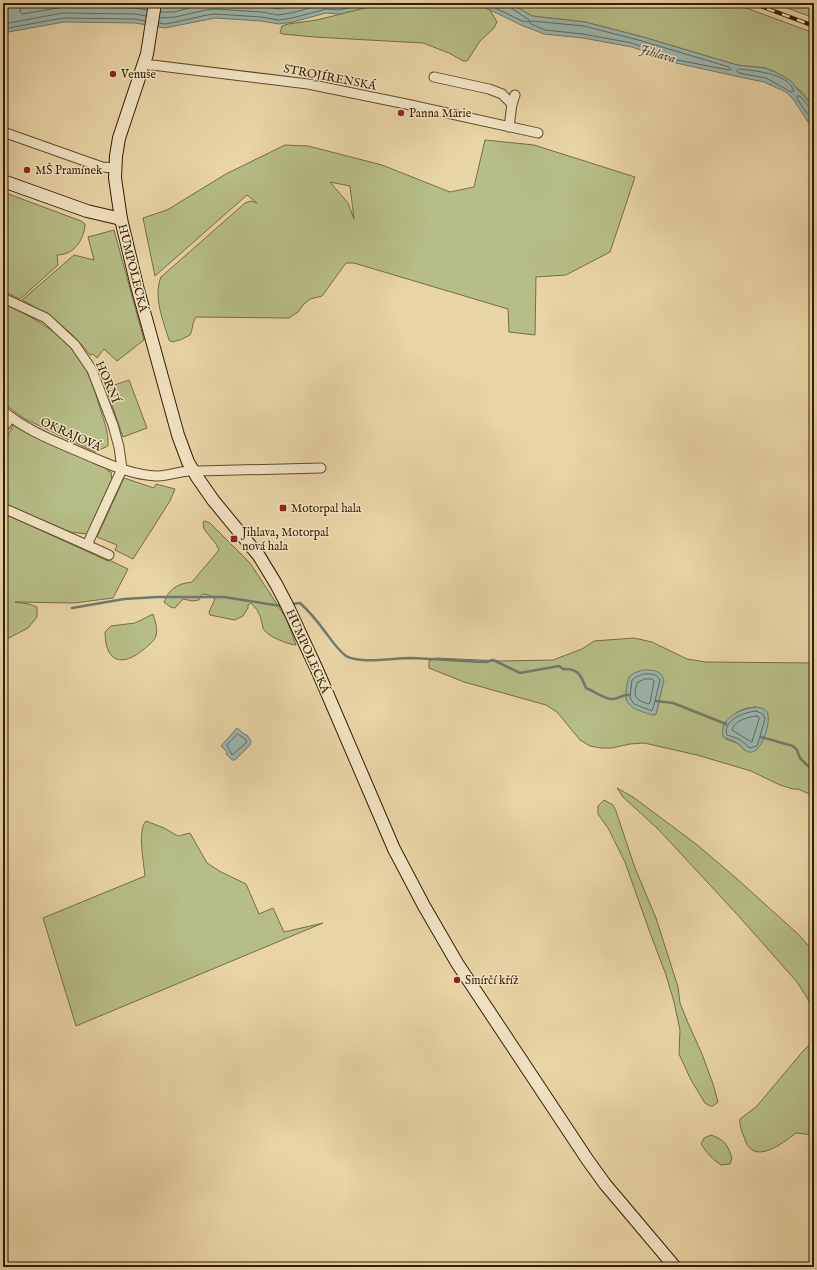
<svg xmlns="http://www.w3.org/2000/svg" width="817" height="1270" viewBox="0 0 817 1270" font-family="'IM FELL English',serif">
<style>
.green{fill:#b6bd86;stroke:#756d44;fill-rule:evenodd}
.water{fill:#9ab7b0;stroke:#71796a}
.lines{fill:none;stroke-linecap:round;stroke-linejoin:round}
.shore{stroke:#676a58;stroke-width:1}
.stream{stroke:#71796a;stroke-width:2.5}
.street-casing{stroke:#614b2a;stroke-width:11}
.secondary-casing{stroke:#341d01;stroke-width:14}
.street{stroke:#f1e3c4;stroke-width:9}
.secondary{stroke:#f1e3c4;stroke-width:12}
.rail-casing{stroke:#341d01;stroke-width:4}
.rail{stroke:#f1e3c4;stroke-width:2.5;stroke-dasharray:8;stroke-linecap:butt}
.poi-dot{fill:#8f2418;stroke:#f1e3c4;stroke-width:1.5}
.labels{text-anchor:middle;stroke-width:3;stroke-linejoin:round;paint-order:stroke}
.poi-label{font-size:12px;fill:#341d01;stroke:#f1e3c4;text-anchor:start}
.street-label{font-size:12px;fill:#341d01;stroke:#f1e3c4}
.water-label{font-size:13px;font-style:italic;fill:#534b36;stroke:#f1e3c4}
</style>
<rect width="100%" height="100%" fill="#e9d4a5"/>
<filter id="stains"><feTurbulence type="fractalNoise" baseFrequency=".005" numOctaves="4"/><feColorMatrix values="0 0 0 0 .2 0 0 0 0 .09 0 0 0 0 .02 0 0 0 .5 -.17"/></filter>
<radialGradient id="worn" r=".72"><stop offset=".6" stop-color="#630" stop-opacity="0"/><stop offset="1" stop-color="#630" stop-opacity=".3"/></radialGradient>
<g class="green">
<path d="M 385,3 L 476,3 L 490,10 L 497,22 L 494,28 L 480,41 L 467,61 L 463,61 L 449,53 L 423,43 L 314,37 L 283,34 L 280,33 L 282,26 L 288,24 L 317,20 Z"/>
<path d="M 510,3 L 733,3 L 814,33 L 814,108 L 803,93 L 783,76 L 775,72 L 765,68 L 737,65 L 643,37 L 585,22 L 532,16 Z"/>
<path d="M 774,3 L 814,3 L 814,18 Z"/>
<path d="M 485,140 L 534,145 L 635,177 L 610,252 L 566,275 L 536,277 L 535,335 L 509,332 L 508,309 L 354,263 L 346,263 L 322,296 L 310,299 L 303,305 L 298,312 L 289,318 L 196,317 C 192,323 193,329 190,335 L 180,340 L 172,342 L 169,340 C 163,320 153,297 161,277 L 245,203 L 251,201 L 257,203 L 247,195 L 155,276 L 143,218 L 167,210 L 226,174 L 285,145 L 308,146 L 382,165 L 450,192 L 474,187 ZM 330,182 L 350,186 L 354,219 L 348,203 Z"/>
<path d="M 3,192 L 81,221 L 85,224 C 84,240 74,255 57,255 L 58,265 L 20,299 L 3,291 Z"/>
<path d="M 114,230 L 144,340 L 117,361 L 104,349 L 97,358 L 93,354 L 90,355 C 71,330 50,315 22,300 L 74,255 L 94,260 L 88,237 Z"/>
<path d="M 3,303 C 30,316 58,330 77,355 C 88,369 94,388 99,405 C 103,418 109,432 108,446 L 95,452 L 25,419 L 3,403 Z"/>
<path d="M 129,380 L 147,428 L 123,437 L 106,388 Z"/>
<path d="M 13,425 L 108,469 L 108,471 L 111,472 L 112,480 L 87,534 L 70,532 L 3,503 L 3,446 Z"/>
<path d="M 124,478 L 154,488 L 156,484 L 175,489 L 170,501 L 133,559 L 115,550 L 117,545 L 97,537 Z"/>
<path d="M 3,513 L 108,561 L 109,560 L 128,569 L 113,598 L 74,603 L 15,602 L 29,604 L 37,607 L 37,617 L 28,628 L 3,641 L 3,600 L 6,600 L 3,598 Z"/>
<path d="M 205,521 L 210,523 L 250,563 L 286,618 L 296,645 C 287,644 266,636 263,628 C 262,625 262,622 261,619 C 259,612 256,608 251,603 L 248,605 L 248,608 L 243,616 L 235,620 L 210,615 L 209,612 L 215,599 L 209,595 L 202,594 L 199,600 L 192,601 L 183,599 L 175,608 C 171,608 167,605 164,602 C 170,588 177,584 192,582 L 219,550 L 216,544 L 204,529 L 203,522 Z"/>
<path d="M 153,614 C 155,621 158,628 156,636 C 154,641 148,646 144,649 C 122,668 105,662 105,632 L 111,626 L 135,623 Z"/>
<path d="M 634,638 L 652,642 L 687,659 L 706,662 L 814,663 L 814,796 L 798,789 L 793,789 L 780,785 L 751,771 L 697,755 L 644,743 L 630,744 L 612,748 L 601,748 L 590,746 L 580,740 L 557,712 L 546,705 L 464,682 L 429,668 L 429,661 L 436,658 L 501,661 L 553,660 L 582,649 L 594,641 ZM 627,694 L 659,702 L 656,714 C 640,712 638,710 626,699 ZM 756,707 L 746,751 L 737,743 L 726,739 L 737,712 L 747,708 Z"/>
<path d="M 617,788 L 633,797 L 696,844 L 736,878 L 798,934 L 814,952 L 814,1009 L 797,982 L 735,912 L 658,829 L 623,797 Z"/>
<path d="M 604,800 L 613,805 L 616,811 L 635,868 L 656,918 L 678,987 L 680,1003 L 688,1023 L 702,1054 L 713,1084 L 718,1102 L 713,1106 L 710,1106 L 705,1103 L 691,1080 L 679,1054 L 680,1030 L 674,1002 L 666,975 L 649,930 L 625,862 L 608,828 L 598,814 L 598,806 Z"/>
<path d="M 146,821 L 164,828 L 178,836 L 190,833 L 207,863 L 221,872 L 246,884 L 259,914 L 273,908 L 284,932 L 323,923 L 76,1026 L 43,918 L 145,876 C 144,864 137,830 146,821 Z"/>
<path d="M 814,1041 L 814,1135 L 796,1133 C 783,1143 754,1166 745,1140 C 743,1133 739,1127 740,1119 L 757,1106 L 804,1050 Z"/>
<path d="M 711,1135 C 725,1140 727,1144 732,1158 L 730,1164 L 721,1165 C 712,1159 707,1153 701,1144 L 704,1138 Z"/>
</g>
<g class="water">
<path d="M 14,3 L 230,3 L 272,5 L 299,3 L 385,3 L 340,14 L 326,13 L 293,22 L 279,24 L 261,21 L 215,18 L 165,28 L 135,23 L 64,22 L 3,33 L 3,6 Z"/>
<path d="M 476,3 L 510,3 L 532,16 L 585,22 L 643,37 L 737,65 L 765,68 L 775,72 L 790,80 L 812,106 L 814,108 L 814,131 L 793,99 L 786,92 L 764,82 L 749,79 L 676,63 L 632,47 L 583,38 L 544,34 L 521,25 Z"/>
<path d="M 643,670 C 653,670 661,670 664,680 L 656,714 L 653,715 C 628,708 621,704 629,677 L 634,673 Z"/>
<path d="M 756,707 C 760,708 765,708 767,712 C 772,720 762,755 749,752 C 745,752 742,746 737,743 C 733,740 728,739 723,737 C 719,718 740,709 756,707 Z"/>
<path d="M 237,728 L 244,734 L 247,735 L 251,741 L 250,745 L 235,760 L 232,760 L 226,754 L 227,752 L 221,746 Z"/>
</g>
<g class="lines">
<g class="shore">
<path d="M 22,3 L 20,12 L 22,14 L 63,7 L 135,8 L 147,10"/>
<path d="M 485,3 L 522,21 L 530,22 L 529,20 L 510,7 L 509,3"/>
<path d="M 161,12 L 174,12 L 204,4 L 214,3 L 262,6 L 278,9 L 304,3"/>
<path d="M 160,18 L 175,17 L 206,10 L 215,9 L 262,12 L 278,15 L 291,13 L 325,4 L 332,3 L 339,5 L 346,3"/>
<path d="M 532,21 L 584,26 L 642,41 L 729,67 L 731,69 L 729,70 L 677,60 L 632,43 L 583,34 L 545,30 L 531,24 L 530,22 Z"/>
<path d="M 159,23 L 165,24 L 176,22 L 207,15 L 215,14 L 261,17 L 279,20 L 292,18 L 326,9 L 339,10 L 370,3"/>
<path d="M 3,24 L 63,13 L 135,14 L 146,16"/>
<path d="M 3,29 L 63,18 L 135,19 L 145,21"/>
<path d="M 739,69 C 755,71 788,73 794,91 L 791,92 L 766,78 L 739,73 L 737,71 Z"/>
<path d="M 814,110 L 810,108 L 800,96 L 797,96 L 797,99 L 814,123"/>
<path d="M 644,674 C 650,674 657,673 660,680 L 654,705 L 652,711 L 634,704 L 630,698 L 632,680 L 636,677 Z"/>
<path d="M 645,679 L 652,679 L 654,681 L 650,703 L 648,704 C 635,699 633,698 637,683 Z"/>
<path d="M 756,711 L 763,714 L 765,719 L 758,743 L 757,746 L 750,748 L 739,739 L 727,735 C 722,720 745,712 756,711 Z"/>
<path d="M 756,716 L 759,717 L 759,719 L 752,742 C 749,741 737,733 732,730 C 734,721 747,717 756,716 Z"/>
<path d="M 238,734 L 245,739 L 247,742 L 232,755 L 227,745 Z"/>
</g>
<g class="stream">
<path d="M 292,604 L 300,603 C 310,612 318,622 326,633 C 332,641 338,650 346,656 C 358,664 394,658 410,658 C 435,659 461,661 486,662 L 493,660 L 520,673 L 559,666 L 563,669 C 578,668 581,675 586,688 C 594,691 605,700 614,699 C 620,698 623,694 629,695"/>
<path d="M 72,608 L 124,599 L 158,597 L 224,597 L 281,606"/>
<path d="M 656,701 L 673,703 L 726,724"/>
<path d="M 761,737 L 793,746 L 797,750 L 800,758 L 808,766 L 814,769"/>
</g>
<g class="street-casing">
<g id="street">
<path d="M 144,64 L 308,84 L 406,104 L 538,133"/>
<path d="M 434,77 L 489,89 L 502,94 L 512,104"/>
<path d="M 509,127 L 512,104 L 515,95"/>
<path d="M 3,132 L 102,167 L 115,168"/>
<path d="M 3,298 L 46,318 L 75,345 L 92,370 L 113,425 L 119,447 L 122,469 L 87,545 L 3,508"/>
<path d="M 3,411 C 28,432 60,443 89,456 C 111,465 132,475 156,476 C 168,477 188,468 198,471 L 321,468"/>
<path d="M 3,428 L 11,417"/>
<path d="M 87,545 L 109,555"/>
</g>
</g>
<g class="secondary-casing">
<g id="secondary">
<path d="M 155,3 L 147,54 L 119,138 L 116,156 L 115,178 L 121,219 L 137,286 L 178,435 L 188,462 L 197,477 L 213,500 L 259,556 L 276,584 L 287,605 L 318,672 L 394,849 L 424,906 L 457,963 L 587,1159 L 605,1184 L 675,1267"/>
<path d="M 3,181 L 87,211 L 121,219"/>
</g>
</g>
<use href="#street" class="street"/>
<use href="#secondary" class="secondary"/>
<g class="rail-casing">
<path id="rail" d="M 752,3 L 814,26"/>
</g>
<use href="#rail" class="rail"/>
</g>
<g class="poi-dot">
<circle cx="113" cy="74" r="4"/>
<circle cx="401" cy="113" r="4"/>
<circle cx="27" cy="170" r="4"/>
<rect x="279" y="504" width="8" height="8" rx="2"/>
<rect x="230" y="535" width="8" height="8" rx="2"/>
<circle cx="457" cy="980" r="4"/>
</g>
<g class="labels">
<g class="poi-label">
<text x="121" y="78">Venuše</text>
<text x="409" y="117">Panna Marie</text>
<text x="35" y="174">MŠ Pramínek</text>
<text x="291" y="512">Motorpal hala</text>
<text x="242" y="536">Jihlava, Motorpal<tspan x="242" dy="14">nová hala</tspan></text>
<text x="465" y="984">Smírčí kříž</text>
</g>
<g class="street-label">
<text transform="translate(330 77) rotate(11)" y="4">STROJÍRENSKÁ</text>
<text transform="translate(133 268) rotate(76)" y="4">HUMPOLECKÁ</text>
<text transform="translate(108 382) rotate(67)" y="4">HORNÍ</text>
<text transform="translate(71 434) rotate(24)" y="4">OKRAJOVÁ</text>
<text transform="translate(308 651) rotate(66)" y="4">HUMPOLECKÁ</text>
</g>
<g class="water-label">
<text transform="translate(658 53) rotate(16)" y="5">Jihlava</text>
</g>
</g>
<rect width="817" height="1270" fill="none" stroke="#e9d4a5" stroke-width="16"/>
<rect x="4" y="4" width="809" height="1262" fill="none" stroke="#341d01" stroke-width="2"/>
<rect x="8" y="8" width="801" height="1254" fill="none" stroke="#341d01"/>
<rect width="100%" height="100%" filter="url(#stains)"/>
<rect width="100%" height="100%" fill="url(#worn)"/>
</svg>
